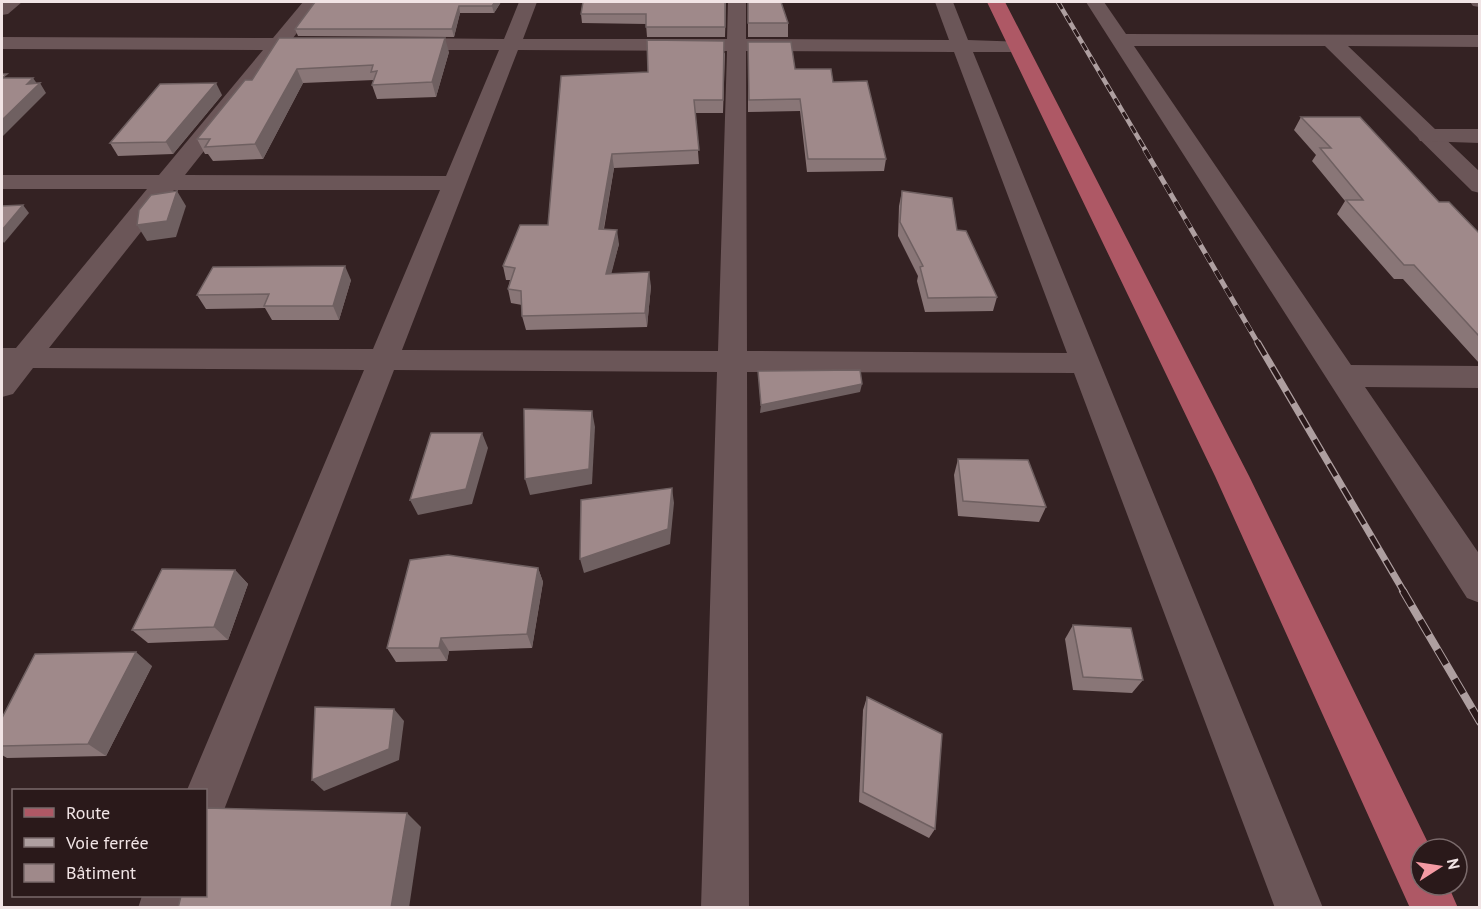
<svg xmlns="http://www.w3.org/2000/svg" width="1481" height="909" viewBox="0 0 1481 909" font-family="'PT Sans',sans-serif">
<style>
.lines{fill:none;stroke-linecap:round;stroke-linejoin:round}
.street{fill:#6b5658;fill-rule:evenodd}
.secondary{fill:#6b5658;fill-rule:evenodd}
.primary{fill:#ae5865;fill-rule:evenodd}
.rail-far3-casing{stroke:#ae9fa0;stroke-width:4.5}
.rail-far2-casing{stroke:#ae9fa0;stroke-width:5}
.rail-far1-casing{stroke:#ae9fa0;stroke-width:7}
.rail-casing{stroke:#ae9fa0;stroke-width:8}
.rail-far3{stroke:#2a191a;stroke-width:3;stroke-dasharray:8;stroke-linecap:butt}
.rail-far2{stroke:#2a191a;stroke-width:4;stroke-dasharray:10;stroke-linecap:butt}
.rail-far1{stroke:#2a191a;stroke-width:4.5;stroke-dasharray:14;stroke-linecap:butt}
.rail{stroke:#2a191a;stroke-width:6;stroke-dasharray:17;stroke-linecap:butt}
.wall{fill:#897677}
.shaded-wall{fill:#6f6061}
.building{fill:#9f898a;stroke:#6f6061;stroke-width:1.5}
</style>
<rect width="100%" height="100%" fill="#342223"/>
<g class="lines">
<g class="street">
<path d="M 2,2 L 22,2 L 8,14 L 2,15 Z"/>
<path d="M 303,2 L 321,2 L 293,38 L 329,40 L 332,44 L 329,48 L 284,50 L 185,175 L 446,176 L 499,50 L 404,50 L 397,48 L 394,44 L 397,40 L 404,38 L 504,39 L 519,2 L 537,2 L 523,39 L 727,39 L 728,2 L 746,2 L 746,39 L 949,40 L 935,2 L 953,2 L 968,40 L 1024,42 L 1027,46 L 1024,50 L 1017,52 L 973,52 L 1323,908 L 1275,908 L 1074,373 L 747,372 L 749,908 L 701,908 L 717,372 L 394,370 L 222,815 L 206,821 L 206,790 L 187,790 L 364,370 L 33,368 L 13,394 L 2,397 L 2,348 L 16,348 L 147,189 L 2,189 L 2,175 L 159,175 L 263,50 L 2,49 L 2,37 L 273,38 ZM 518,50 L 727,51 L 718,351 L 402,350 ZM 746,51 L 954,52 L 1067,353 L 747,351 ZM 174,190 L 440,190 L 373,349 L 49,348 Z"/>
<path d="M 1086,2 L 1104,2 L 1126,34 L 1480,35 L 1480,47 L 1348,46 L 1480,172 L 1480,193 L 1472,191 L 1325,46 L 1134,46 L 1351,365 L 1480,366 L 1480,388 L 1365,387 L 1480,555 L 1480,603 L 1467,598 Z"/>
<path d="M 1470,2 L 1480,2 L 1480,7 L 1473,6 Z"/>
<path d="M 142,896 L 190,896 L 186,908 L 138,908 Z"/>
</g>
<path class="secondary" d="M 1428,129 L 1480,129 L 1480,143 L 1420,141 L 1417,136 L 1420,131 Z"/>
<path class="primary" d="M 987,2 L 1005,2 L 1249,476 L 1431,849 L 1421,849 L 1421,885 L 1448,885 L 1458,908 L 1410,908 L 1215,476 Z"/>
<g class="rail-far3-casing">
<path id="rail-far3" d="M 1058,2 L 1146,151"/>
</g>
<g class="rail-far2-casing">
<path id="rail-far2" d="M 1145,150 L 1259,345"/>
</g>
<g class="rail-far1-casing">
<path id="rail-far1" d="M 1258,343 L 1404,592"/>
</g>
<g class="rail-casing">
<path id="rail" d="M 1403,591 L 1480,722"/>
</g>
<use href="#rail-far3" class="rail-far3"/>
<use href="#rail-far2" class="rail-far2"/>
<use href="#rail-far1" class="rail-far1"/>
<use href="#rail" class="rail"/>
</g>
<g class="wall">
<path d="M 315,2 L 501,2 L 494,13 L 460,13 L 454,37 L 298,36 L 295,29 Z"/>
<path d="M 726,2 L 725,37 L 647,37 L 646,24 L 582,23 L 581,14 Z"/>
<path d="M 748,2 L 788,23 L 788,37 L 748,37 Z"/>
<path d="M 279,38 L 449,52 L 436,97 L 377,99 L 372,85 L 374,80 L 303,83 L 263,159 L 213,161 L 208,154 L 205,154 L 197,139 L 252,80 Z"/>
<path d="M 748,42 L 795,69 L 833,82 L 886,159 L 884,171 L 807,172 L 800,111 L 748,112 Z"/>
<path d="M 725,53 L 723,113 L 695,113 L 699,164 L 614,168 L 604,229 L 619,244 L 611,273 L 651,286 L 647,327 L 526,330 L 522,316 L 522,305 L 511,303 L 508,289 L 510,280 L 506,280 L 503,266 L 548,225 L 648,72 Z"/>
<path d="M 222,95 L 173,154 L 118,156 L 110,143 Z"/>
<path d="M 1301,117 L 1439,202 L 1479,233 L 1479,363 L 1403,279 L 1394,279 L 1337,214 L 1345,201 L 1312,161 L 1316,155 L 1294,130 Z"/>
<path d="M 902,191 L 957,230 L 997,297 L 993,311 L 925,312 L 917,281 L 918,276 L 898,236 L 899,206 Z"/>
<path d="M 351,280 L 339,320 L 272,320 L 265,308 L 206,309 L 197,295 Z"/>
<path d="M 958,459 L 1046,507 L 1039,522 L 958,516 L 954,475 Z"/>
<path d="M 538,568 L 543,582 L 532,648 L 449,651 L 447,661 L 396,662 L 387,648 Z"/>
<path d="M 235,570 L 248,584 L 228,640 L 148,643 L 132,630 Z"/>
<path d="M 1073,625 L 1143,680 L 1132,693 L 1073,690 L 1065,639 Z"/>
<path d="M 152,666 L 106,756 L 7,758 L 2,755 L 2,718 Z"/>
<path d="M 867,697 L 935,829 L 929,838 L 859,802 L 863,710 Z"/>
</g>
<g class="shaded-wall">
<path d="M 495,2 L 501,2 L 494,13 L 492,6 Z"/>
<path d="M 459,6 L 460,13 L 454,37 L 452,29 Z"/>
<path d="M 445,38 L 449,52 L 436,97 L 432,82 Z"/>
<path d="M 297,69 L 303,83 L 263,159 L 255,144 Z"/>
<path d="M 33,78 L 38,85 L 40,83 L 46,93 L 2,137 L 2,120 L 27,84 Z"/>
<path d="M 216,83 L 222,95 L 173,154 L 166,142 Z"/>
<path d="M 612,154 L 614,168 L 601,243 L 599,229 Z"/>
<path d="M 177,191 L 186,206 L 176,237 L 147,241 L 137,225 Z"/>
<path d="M 23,205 L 29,213 L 4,243 L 2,240 L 2,230 Z"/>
<path d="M 617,230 L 619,244 L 608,287 L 606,274 Z"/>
<path d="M 345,266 L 351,280 L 339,320 L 333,306 Z"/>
<path d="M 649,272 L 651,286 L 647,327 L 645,313 Z"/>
<path d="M 862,384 L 860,392 L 760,413 L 761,405 Z"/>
<path d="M 592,411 L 595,427 L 592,484 L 530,495 L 525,479 Z"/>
<path d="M 482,433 L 488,448 L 472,504 L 418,515 L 410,500 Z"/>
<path d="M 672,488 L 674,503 L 670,544 L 584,573 L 580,559 Z"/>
<path d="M 538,568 L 543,582 L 532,648 L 527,634 Z"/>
<path d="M 235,570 L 248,584 L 228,640 L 214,627 Z"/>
<path d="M 441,638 L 449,651 L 447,661 L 439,648 Z"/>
<path d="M 136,652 L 152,666 L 106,756 L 88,744 Z"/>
<path d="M 394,709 L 404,721 L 399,760 L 324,791 L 312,780 Z"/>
<path d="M 407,813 L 421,827 L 409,908 L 391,908 Z"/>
</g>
<g class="building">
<path d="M 315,2 L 495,2 L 492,6 L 459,6 L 452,29 L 295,29 Z"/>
<path d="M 583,2 L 725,2 L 725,27 L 646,27 L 646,14 L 581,14 Z"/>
<path d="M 748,2 L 781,2 L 788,23 L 748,23 Z"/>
<path d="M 279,38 L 445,38 L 432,82 L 372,85 L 377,71 L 371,72 L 373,65 L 297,69 L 255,144 L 205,147 L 210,139 L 197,139 L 245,80 L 252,80 Z"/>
<path d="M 647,40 L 724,41 L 723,100 L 694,100 L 699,150 L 612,154 L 599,229 L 617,230 L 606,274 L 649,272 L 645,313 L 522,316 L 521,291 L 508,289 L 515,268 L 503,266 L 520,225 L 548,225 L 561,76 L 648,72 Z"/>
<path d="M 748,42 L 791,42 L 795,69 L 831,69 L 833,82 L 867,81 L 886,159 L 808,159 L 800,99 L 749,100 Z"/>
<path d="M 2,74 L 7,74 L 2,78 L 33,78 L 27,84 L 40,83 L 2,120 Z"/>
<path d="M 216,83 L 166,142 L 110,143 L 160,84 Z"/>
<path d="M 1301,117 L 1360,117 L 1439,202 L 1449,202 L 1479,233 L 1479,336 L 1414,265 L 1404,265 L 1346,200 L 1363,200 L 1320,148 L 1331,148 Z"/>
<path d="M 177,191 L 167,221 L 137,225 L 139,210 L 151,195 Z"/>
<path d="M 902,191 L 952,198 L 957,230 L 966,231 L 997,297 L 928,298 L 920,267 L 923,266 L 900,222 Z"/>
<path d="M 23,205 L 2,230 L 2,206 Z"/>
<path d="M 345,266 L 333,306 L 264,306 L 269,294 L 197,295 L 213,267 Z"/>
<path d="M 860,370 L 862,384 L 761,405 L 758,371 Z"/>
<path d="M 524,409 L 592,411 L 589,469 L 525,479 Z"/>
<path d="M 431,433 L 482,433 L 466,489 L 410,500 Z"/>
<path d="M 958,459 L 1028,460 L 1046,507 L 963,501 Z"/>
<path d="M 672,488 L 668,529 L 580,559 L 581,500 Z"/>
<path d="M 448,555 L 538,568 L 527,634 L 441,638 L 439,648 L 387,648 L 410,560 Z"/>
<path d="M 162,569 L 235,570 L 214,627 L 132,630 Z"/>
<path d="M 1073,625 L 1131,628 L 1143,680 L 1083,677 Z"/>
<path d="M 136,652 L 88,744 L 2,746 L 2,718 L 35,654 Z"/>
<path d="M 867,697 L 942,734 L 935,829 L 863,792 Z"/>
<path d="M 315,707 L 394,709 L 389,749 L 312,780 Z"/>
<path d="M 206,808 L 407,813 L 391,908 L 178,908 L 181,896 L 206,896 Z"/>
</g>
<rect width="1481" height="909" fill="none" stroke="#f1e4e5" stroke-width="6"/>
<rect x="12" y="789" width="195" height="108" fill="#2a191a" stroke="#7a6a6b" stroke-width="1.5"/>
<rect x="24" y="808" width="30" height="9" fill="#ae5865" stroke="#7a6a6b" stroke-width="1.5"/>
<text x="66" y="819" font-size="18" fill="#f1e4e5">Route</text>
<rect x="24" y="838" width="30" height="9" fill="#ae9fa0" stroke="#7a6a6b" stroke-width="1.5"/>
<text x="66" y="849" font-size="18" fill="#f1e4e5">Voie ferrée</text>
<rect x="24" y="864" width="30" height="18" fill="#9f898a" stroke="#7a6a6b" stroke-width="1.5"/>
<text x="66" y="879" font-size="18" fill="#f1e4e5">Bâtiment</text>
<g transform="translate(1439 867) rotate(78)"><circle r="28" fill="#2a191a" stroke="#7a6a6b" stroke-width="1.5"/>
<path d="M0-4.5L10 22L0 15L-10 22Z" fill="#f49aa3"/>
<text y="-9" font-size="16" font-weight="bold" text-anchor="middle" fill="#f1e4e5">N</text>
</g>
</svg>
